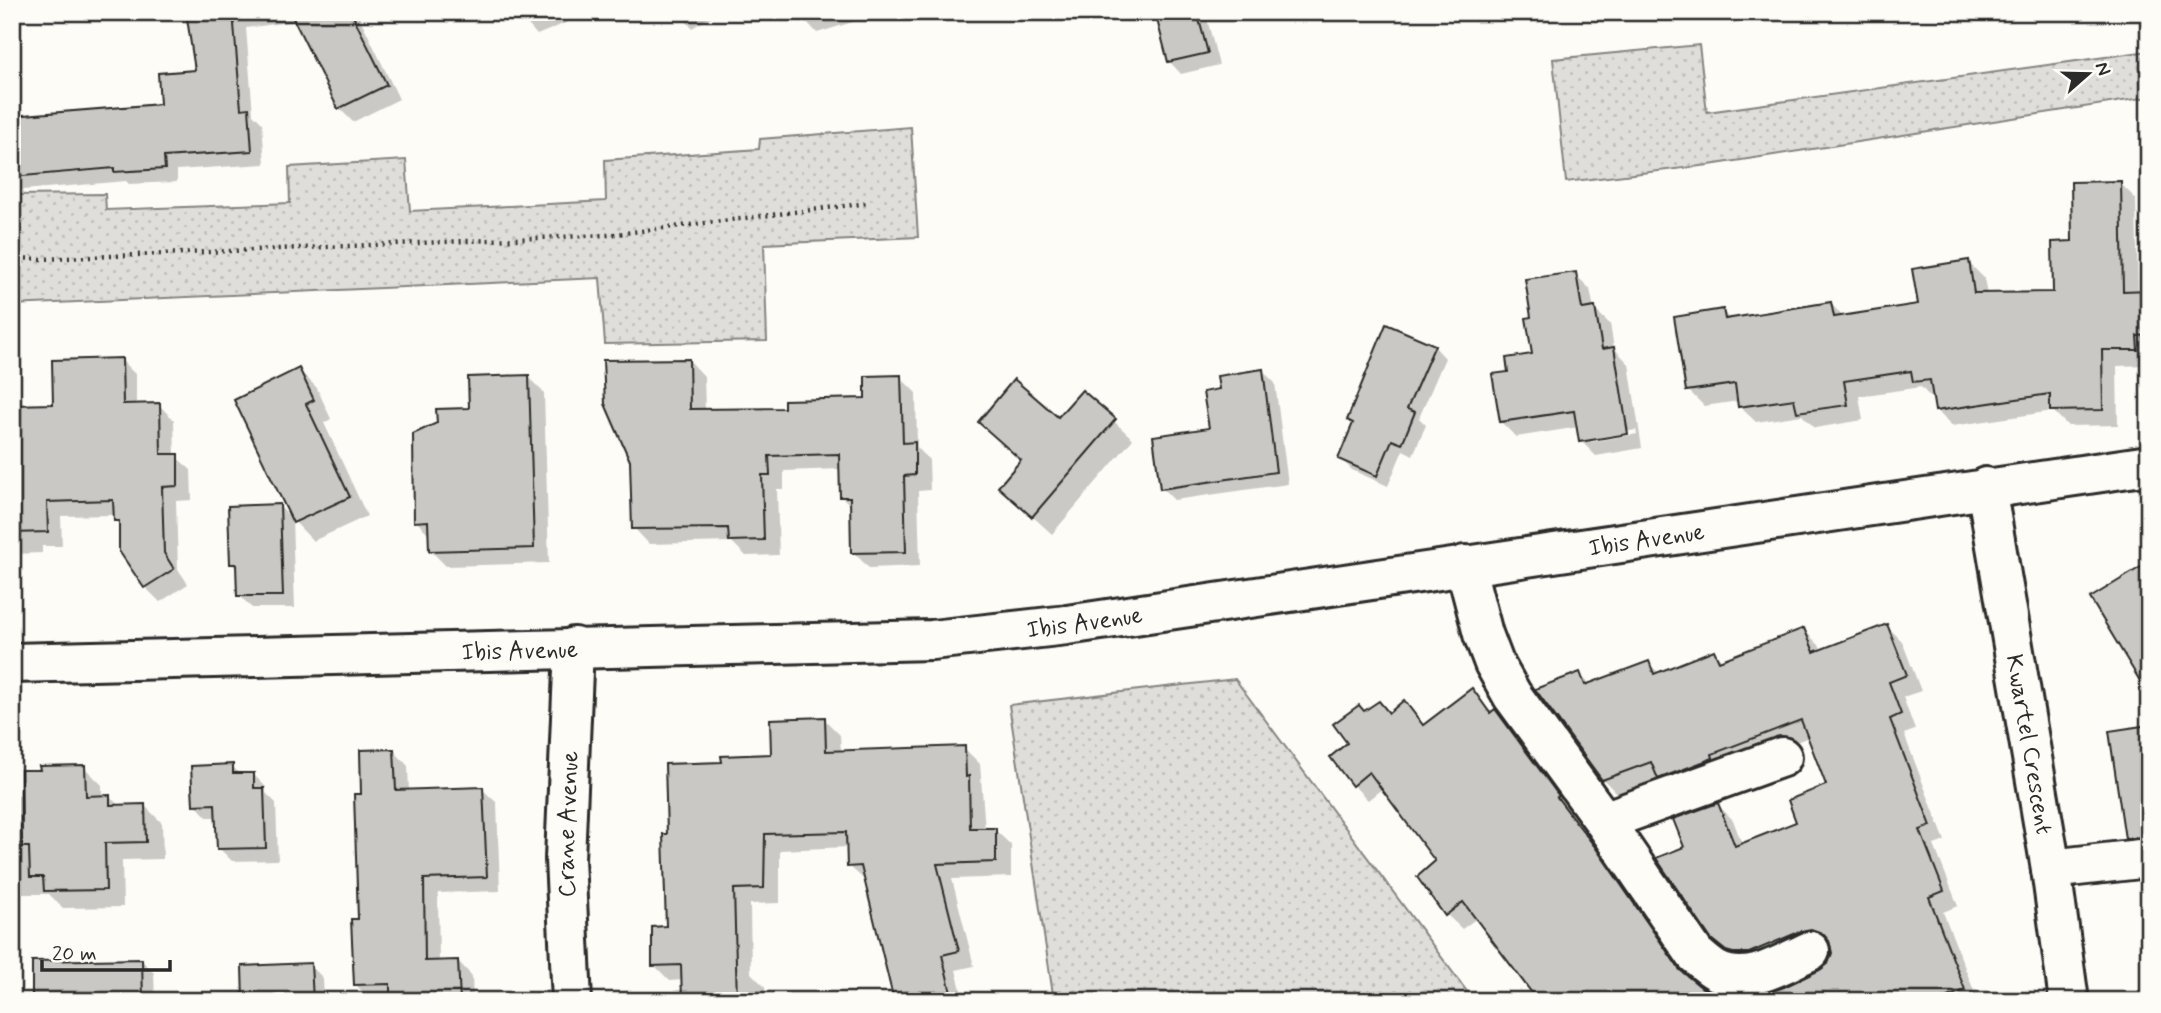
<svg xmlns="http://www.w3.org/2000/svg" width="2161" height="1013" viewBox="0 0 2161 1013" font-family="Mynerve,sans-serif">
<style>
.grass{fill:url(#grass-dots);stroke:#858482;stroke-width:2}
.shadow{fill:#0003;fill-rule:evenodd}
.building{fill:#c9c8c4;stroke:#2b2b2b;stroke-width:2}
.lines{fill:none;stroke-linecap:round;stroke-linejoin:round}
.minor-casing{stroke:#2b2b2b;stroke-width:44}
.path{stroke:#2b2b2b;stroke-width:4.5;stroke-dasharray:2 5;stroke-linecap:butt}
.minor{stroke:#fdfcf7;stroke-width:38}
.labels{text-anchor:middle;stroke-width:7;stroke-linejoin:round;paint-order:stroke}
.street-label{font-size:24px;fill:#2b2b2b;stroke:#fdfcf7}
</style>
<defs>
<pattern id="grass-dots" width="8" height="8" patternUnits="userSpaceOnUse" patternTransform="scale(1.75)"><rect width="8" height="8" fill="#dfdeda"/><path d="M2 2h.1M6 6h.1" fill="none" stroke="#c0bfbb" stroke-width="1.8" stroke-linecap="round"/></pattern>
</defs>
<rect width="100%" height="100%" fill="#fdfcf7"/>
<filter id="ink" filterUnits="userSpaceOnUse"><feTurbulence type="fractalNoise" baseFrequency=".0143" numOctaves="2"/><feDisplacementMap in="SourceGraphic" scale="14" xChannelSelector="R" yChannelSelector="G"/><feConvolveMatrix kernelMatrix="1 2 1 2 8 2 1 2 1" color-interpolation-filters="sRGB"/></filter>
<g filter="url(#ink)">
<g class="grass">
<path d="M 1699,45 L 1707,112 L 2149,51 L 2149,97 L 1709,165 L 1566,182 L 1553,59 Z"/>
<path d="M 911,127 L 918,237 L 764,244 L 767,341 L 605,344 L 600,278 L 12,305 L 12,195 L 105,194 L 106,210 L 290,203 L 289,167 L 406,160 L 410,211 L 606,201 L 605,160 L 759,149 L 760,139 Z"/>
<path d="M 1235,679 L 1474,1001 L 1054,1001 L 1009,705 Z"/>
</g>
<g class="shadow">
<path d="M 188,12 L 357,12 L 399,99 L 353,122 L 339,108 L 296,21 L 246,28 L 253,114 L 262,123 L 265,164 L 177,170 L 177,182 L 129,184 L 126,181 L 12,191 L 12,118 L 162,105 L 197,71 Z"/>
<path d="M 517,12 L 578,12 L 580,17 L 537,35 Z"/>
<path d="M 678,12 L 719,12 L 692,28 Z"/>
<path d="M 798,12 L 853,12 L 856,21 L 817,33 Z"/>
<path d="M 1156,12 L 1218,12 L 1206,15 L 1219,65 L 1181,74 L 1169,61 Z"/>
<path d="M 1872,12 L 1911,12 L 1911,17 L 1879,20 Z"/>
<path d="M 2120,183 L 2136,199 L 2138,296 L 2149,292 L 2149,365 L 2117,366 L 2118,425 L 2068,426 L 2053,411 L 1952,426 L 1936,410 L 1934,397 L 1930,397 L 1921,387 L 1859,396 L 1863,420 L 1815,428 L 1802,415 L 1756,422 L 1740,407 L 1739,401 L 1704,406 L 1688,390 L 1722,311 L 1731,319 L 1831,304 L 1844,317 L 1920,305 L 1968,262 L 1984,278 L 1987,295 L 2055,293 L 2074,243 Z"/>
<path d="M 1575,274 L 1590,289 L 1594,309 L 1610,324 L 1614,348 L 1629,364 L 1642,448 L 1596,456 L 1581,441 L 1579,427 L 1516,437 L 1501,422 L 1510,373 L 1534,355 L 1533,318 ZM 1636,430 L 1637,434 L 1591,442 L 1591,438 Z"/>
<path d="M 1434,346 L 1445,358 L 1419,418 L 1426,425 L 1413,455 L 1403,450 L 1388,486 L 1352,470 L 1340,458 L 1354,426 L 1349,420 Z"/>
<path d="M 121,360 L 136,375 L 136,406 L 159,405 L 174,420 L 175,456 L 191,470 L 192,500 L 176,501 L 178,569 L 188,584 L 160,602 L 145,587 L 121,551 L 121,526 L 115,521 L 115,515 L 61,516 L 62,546 L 42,546 L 42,553 L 12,554 L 12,407 L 55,405 Z"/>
<path d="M 689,360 L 704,376 L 705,411 L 786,410 L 867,400 L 900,377 L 916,393 L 917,447 L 929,460 L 930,490 L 918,491 L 920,566 L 869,568 L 853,552 L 852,507 L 842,497 L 841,469 L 784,471 L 784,489 L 777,489 L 779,555 L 746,556 L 732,542 L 649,544 L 634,528 Z"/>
<path d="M 299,370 L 317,388 L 331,419 L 324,423 L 367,516 L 313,541 L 292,519 L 295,608 L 252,608 L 239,595 L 238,570 L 232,564 L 279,506 L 293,520 Z"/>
<path d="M 1263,371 L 1275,383 L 1288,484 L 1174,500 L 1162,488 L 1211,429 L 1221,391 Z"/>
<path d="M 528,377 L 544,393 L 549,563 L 446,566 L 430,550 L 430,535 L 416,521 L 471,409 Z"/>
<path d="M 1082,392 L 1133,439 L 1052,534 L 1000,487 Z"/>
<path d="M 1887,626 L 1902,641 L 1921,691 L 1903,697 L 1915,730 L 1904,734 L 1945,841 L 1934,845 L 1958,906 L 1943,912 L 1978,1001 L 1541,1001 L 1477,918 L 1462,929 L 1446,914 L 1438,861 L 1383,788 L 1368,800 L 1353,785 L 1350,744 L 1365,713 L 1390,714 L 1404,703 L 1425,726 L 1472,691 L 1492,713 L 1495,711 L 1510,726 L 1573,812 L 1570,813 L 1610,864 L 1690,981 L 1709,993 L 1726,998 L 1744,1000 L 1773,994 L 1820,972 L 1830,964 L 1834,952 L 1832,945 L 1816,946 L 1741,964 L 1713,938 L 1686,848 L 1718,805 L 1733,820 L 1742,844 L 1799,823 L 1828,786 L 1809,737 L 1726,769 L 1674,793 L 1660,779 L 1618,795 L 1603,779 L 1579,674 L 1591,685 L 1648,663 L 1659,673 L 1714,652 L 1723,661 L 1804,630 L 1819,645 L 1822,651 Z"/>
<path d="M 824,719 L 840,735 L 841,752 L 964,748 L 980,764 L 985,830 L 995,830 L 1011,845 L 1011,877 L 952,879 L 974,966 L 956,970 L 964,1001 L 896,1001 L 867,882 L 849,866 L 848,847 L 780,850 L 780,903 L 750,904 L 751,973 L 765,987 L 765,1001 L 684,1001 L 683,980 L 670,981 L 654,965 L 668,928 L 669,836 L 724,764 L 773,756 Z"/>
<path d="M 2149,727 L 2149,852 L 2147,852 L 2126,831 Z"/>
<path d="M 394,751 L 408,766 L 409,791 L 482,789 L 497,803 L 500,891 L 438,893 L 439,962 L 458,961 L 472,976 L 473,1001 L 370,999 L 355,984 L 360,920 L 363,796 Z"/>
<path d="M 232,766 L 241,775 L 253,774 L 266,787 L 266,793 L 276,803 L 278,860 L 232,861 L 219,848 L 217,817 L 207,817 L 195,804 Z"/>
<path d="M 84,767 L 102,785 L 102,797 L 110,797 L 120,806 L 145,806 L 162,823 L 163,859 L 122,860 L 123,907 L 63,908 L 49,894 L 12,894 L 12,796 L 23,795 Z"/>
<path d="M 2149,882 L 2149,950 L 2139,883 Z"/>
<path d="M 141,960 L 154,973 L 155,1001 L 34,1001 Z"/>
<path d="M 310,965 L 323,978 L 324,1001 L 212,1001 L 212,993 L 244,992 Z"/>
</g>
<g class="building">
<path d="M 186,12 L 233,12 L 241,109 L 249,108 L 252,151 L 164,157 L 165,169 L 114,172 L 114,168 L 12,177 L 12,116 L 160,104 L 158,73 L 195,70 Z"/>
<path d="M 290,12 L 351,12 L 387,85 L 338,109 Z"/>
<path d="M 1155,12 L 1197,12 L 1208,53 L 1168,62 Z"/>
<path d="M 2121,181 L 2123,291 L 2149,290 L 2149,335 L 2137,336 L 2138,350 L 2102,350 L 2103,410 L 2050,411 L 2050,394 L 1935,411 L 1930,380 L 1913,382 L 1911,371 L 1844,381 L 1848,405 L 1797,412 L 1794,399 L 1738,407 L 1735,384 L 1686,391 L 1674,317 L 1723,309 L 1725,319 L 1831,302 L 1834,317 L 1918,304 L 1912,269 L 1969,260 L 1974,293 L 2053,292 L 2052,242 L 2072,241 L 2071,182 Z"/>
<path d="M 1576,272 L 1582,309 L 1595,307 L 1602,349 L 1614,347 L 1628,434 L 1579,442 L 1574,411 L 1500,422 L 1492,374 L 1508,372 L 1506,358 L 1532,354 L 1526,318 L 1531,317 L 1525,279 Z"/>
<path d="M 1386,324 L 1435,345 L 1407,409 L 1415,412 L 1402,444 L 1392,440 L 1377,476 L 1338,459 L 1353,423 L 1347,420 Z"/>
<path d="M 122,358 L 123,404 L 160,403 L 161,454 L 178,454 L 178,486 L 162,487 L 164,553 L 174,569 L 144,588 L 119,551 L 119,521 L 114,521 L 113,500 L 47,502 L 48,532 L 12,533 L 12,405 L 53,404 L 52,360 Z"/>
<path d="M 689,359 L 690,409 L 784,408 L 784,400 L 865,398 L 865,376 L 901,375 L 903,443 L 915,442 L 915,475 L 904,476 L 906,552 L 851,553 L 850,497 L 840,497 L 839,454 L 769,456 L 770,475 L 762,475 L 764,540 L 729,541 L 728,528 L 632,529 L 630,461 L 605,404 L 603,360 Z"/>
<path d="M 299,368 L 314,400 L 306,404 L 350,497 L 293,523 L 234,400 Z"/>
<path d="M 1263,369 L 1276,472 L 1160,489 L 1153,436 L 1209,428 L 1203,392 L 1219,389 L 1217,376 Z"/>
<path d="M 529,375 L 534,548 L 429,551 L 428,521 L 414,522 L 413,434 L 437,423 L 436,409 L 469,408 L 468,377 Z"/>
<path d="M 1014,379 L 1058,417 L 1082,390 L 1116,419 L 1032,517 L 998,487 L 1021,460 L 978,422 Z"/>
<path d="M 280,504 L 283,596 L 237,596 L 236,564 L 230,564 L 228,506 Z"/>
<path d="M 2149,562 L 2149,696 L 2090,598 Z"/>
<path d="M 1887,624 L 1907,675 L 1889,682 L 1901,714 L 1890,719 L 1931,826 L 1920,830 L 1944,891 L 1929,897 L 1965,990 L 1937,1001 L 1538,1001 L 1463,902 L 1445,916 L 1417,877 L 1435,861 L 1369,772 L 1352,786 L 1330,757 L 1347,743 L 1333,724 L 1359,705 L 1364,711 L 1379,701 L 1389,713 L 1404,700 L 1423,725 L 1472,688 L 1490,713 L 1495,709 L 1559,796 L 1557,797 L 1595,847 L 1680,970 L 1702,988 L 1722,996 L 1739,998 L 1758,996 L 1784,987 L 1820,970 L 1828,964 L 1832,953 L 1829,941 L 1822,933 L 1811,929 L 1801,931 L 1749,953 L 1733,953 L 1726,951 L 1711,939 L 1656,858 L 1684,847 L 1673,819 L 1718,803 L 1735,846 L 1796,822 L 1788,800 L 1826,785 L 1801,720 L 1712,754 L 1713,758 L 1658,779 L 1651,762 L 1602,780 L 1535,689 L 1580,672 L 1585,685 L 1649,661 L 1654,674 L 1714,650 L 1719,661 L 1804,628 L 1814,652 Z"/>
<path d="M 825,717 L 826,751 L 965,746 L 966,777 L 969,776 L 970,828 L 996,828 L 996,862 L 937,864 L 959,951 L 942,955 L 953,1001 L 894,1001 L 861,866 L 847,867 L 846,832 L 765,834 L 764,888 L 734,889 L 737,1001 L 682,1001 L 681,965 L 652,966 L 652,927 L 666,926 L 663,834 L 667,834 L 665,764 L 722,762 L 721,756 L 771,754 L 770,719 Z"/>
<path d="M 2149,725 L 2149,836 L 2125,839 L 2109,731 Z"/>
<path d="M 394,749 L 396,790 L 483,787 L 487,877 L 424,879 L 425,961 L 458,960 L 460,1001 L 390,1001 L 390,984 L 354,985 L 351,919 L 358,919 L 354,794 L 361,794 L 360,750 Z"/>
<path d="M 233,764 L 233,773 L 254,773 L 254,788 L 264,788 L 266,848 L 217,849 L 215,804 L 193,805 L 191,766 Z"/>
<path d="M 85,765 L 86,796 L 110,795 L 110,805 L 145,804 L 146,842 L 105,843 L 106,890 L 44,891 L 43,877 L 30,877 L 29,847 L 22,847 L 21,770 L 40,770 L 39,766 Z"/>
<path d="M 142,959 L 143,1001 L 32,1001 L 32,961 Z"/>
<path d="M 311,963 L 313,1001 L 243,1001 L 242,966 Z"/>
</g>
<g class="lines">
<g class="minor-casing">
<g id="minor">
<path id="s1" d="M 1986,487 L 2051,869 L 2069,1001"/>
<path d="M 1465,565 L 1483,634 L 1494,663 L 1512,695 L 1604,821 L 1695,954 C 1702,960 1709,967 1717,971 C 1749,986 1781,964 1810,951"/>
<path id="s2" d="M 12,663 L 932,640 L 1067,625 L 2149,465"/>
<path d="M 1604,821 L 1782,757"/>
<path d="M 2051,869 L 2149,858"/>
<path id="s3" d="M 572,1001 L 565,859 L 574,647"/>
</g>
</g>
<path class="path" d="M 12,258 L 42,259 L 608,235 L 868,203"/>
<use href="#minor" class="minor"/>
</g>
</g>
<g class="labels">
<g class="street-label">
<text dy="8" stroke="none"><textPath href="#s2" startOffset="1642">Ibis Avenue</textPath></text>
<text dy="8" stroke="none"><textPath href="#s2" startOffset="1074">Ibis Avenue</textPath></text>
<text dy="8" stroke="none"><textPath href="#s2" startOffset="508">Ibis Avenue</textPath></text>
<text dy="8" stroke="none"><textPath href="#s1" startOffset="261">Kwartel Crescent</textPath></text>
<text dy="8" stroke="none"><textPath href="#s3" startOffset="177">Crane Avenue</textPath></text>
</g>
</g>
<rect width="2161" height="1013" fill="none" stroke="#fdfcf7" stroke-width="42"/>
<rect x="21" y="21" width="2119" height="971" fill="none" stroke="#2b2b2b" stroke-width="2.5" filter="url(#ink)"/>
<g transform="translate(2088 74) rotate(70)" stroke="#fdfcf7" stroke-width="5" paint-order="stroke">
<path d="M0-5L12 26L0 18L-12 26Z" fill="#2b2b2b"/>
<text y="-10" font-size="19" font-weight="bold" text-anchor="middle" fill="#2b2b2b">N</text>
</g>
<path d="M42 960v10h128v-10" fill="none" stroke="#2b2b2b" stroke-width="3.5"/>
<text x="52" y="960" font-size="21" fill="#2b2b2b" stroke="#fdfcf7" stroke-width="5" paint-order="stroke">20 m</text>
</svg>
